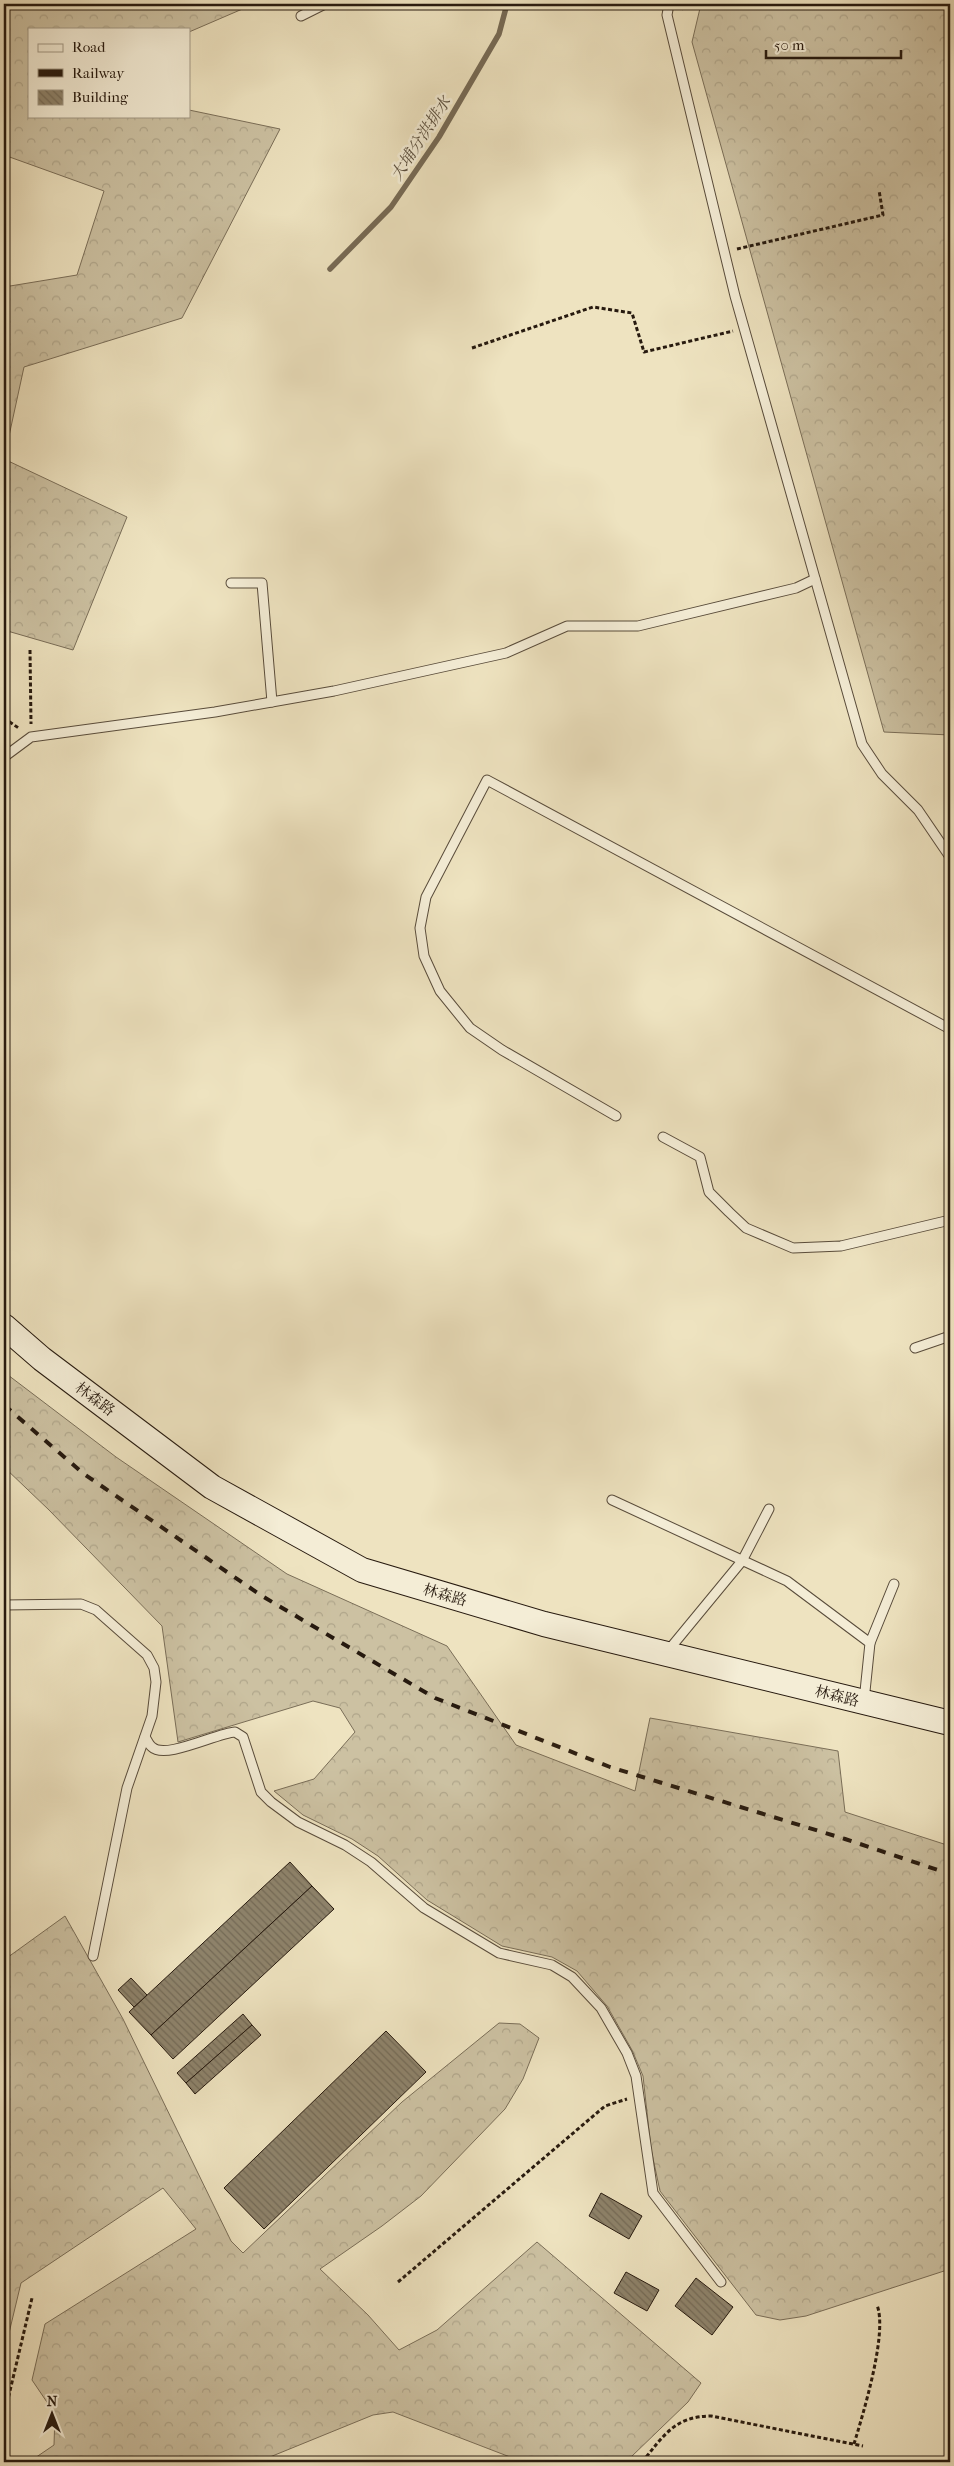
<svg xmlns="http://www.w3.org/2000/svg" width="954" height="2466" viewBox="0 0 954 2466" font-family="'IM FELL French Canon','Noto Serif TC',serif">
<style>
.forest{fill:url(#forest-crowns);stroke:#7a6e58}
.lines{fill:none;stroke-linecap:round;stroke-linejoin:round}
.stream{stroke:#766a55;stroke-width:5.5}
.building{fill:url(#building-back-hatch);stroke:#271a0f}
.service-casing{stroke:#594c3b;stroke-width:11}
.secondary-casing{stroke:#271a0f;stroke-width:26}
.path{stroke:#271a0f;stroke-width:3;stroke-dasharray:4 2.5;stroke-linecap:butt}
.service{stroke:#f4edd6;stroke-width:9}
.secondary{stroke:#f4edd6;stroke-width:24}
.rail{stroke:#271a0f;stroke-width:4;stroke-dasharray:9 9;stroke-linecap:butt}
.labels{text-anchor:middle;stroke-width:5;stroke-linejoin:round;paint-order:stroke}
.street-label{font-size:15px;fill:#271a0f;stroke:#f4edd6}
.water-label{font-size:16px;font-style:italic;fill:#5b4f3e;stroke:#f4edd6}
</style>
<defs>
<pattern id="forest-crowns" width="20" height="18" patternUnits="userSpaceOnUse" patternTransform="scale(1.25)"><rect width="20" height="18" fill="#ccc1a2"/><path d="M2 6a3 3 0 1 1 6 0M12 15a3 3 0 1 1 6 0" fill="none" stroke="#afa58a"/></pattern>
<pattern id="building-back-hatch" width="6" height="6" patternUnits="userSpaceOnUse" patternTransform="scale(1.25)"><rect width="6" height="6" fill="#8e836b"/><path d="M-1 5l2 2M0 0l6 6M5-1l2 2" fill="none" stroke="#746a56"/></pattern>
</defs>
<rect width="100%" height="100%" fill="#eee3c0"/>
<filter id="stains"><feTurbulence type="fractalNoise" baseFrequency=".004" numOctaves="4"/><feColorMatrix values="0 0 0 0 .2 0 0 0 0 .09 0 0 0 0 .02 0 0 0 .5 -.17"/></filter>
<radialGradient id="worn" r=".72"><stop offset=".6" stop-color="#630" stop-opacity="0"/><stop offset="1" stop-color="#630" stop-opacity=".3"/></radialGradient>
<g class="forest">
<path d="M 4,4 L 254,4 L 189,32 L 189,29 L 29,29 L 29,116 L 189,116 L 189,110 L 280,129 L 182,318 L 24,367 L 4,459 L 127,517 L 73,650 L 4,630 L 4,287 L 77,275 L 104,191 L 4,155 Z"/>
<path d="M 701,4 L 950,4 L 950,735 L 884,732 L 692,42 Z"/>
<path d="M 4,1372 L 116,1457 L 287,1574 L 447,1646 L 516,1745 L 635,1791 L 650,1718 L 838,1751 L 845,1812 L 950,1846 L 950,2272 L 944,2271 L 806,2316 L 780,2320 L 756,2315 L 660,2191 L 651,2149 L 643,2076 L 632,2050 L 607,2006 L 577,1971 L 552,1957 L 502,1946 L 427,1900 L 378,1856 L 352,1839 L 303,1815 L 274,1791 L 314,1779 L 355,1732 L 340,1708 L 313,1701 L 178,1742 L 162,1626 L 49,1510 L 4,1467 Z"/>
<path d="M 65,1916 L 123,2019 L 231,2241 L 243,2253 L 402,2102 L 499,2023 L 520,2024 L 539,2038 L 523,2079 L 505,2109 L 421,2196 L 382,2226 L 320,2269 L 368,2315 L 399,2350 L 437,2330 L 537,2242 L 701,2383 L 688,2402 L 631,2457 L 620,2462 L 523,2462 L 393,2412 L 373,2415 L 265,2459 L 262,2462 L 29,2462 L 54,2445 L 55,2414 L 32,2380 L 45,2324 L 196,2229 L 163,2188 L 21,2283 L 4,2354 L 4,1960 Z"/>
</g>
<g class="lines">
<path class="stream" d="M 330,269 L 391,207 L 439,137 L 499,34 L 507,4"/>
</g>
<g class="building">
<path d="M 290,1862 L 312,1886 L 151,2035 L 129,2012 Z"/>
<path d="M 312,1886 L 334,1909 L 173,2059 L 151,2035 Z"/>
<path d="M 131,1978 L 147,1995 L 134,2007 L 118,1990 Z"/>
<path d="M 243,2014 L 252,2025 L 186,2083 L 177,2073 Z"/>
<path d="M 252,2025 L 261,2035 L 195,2094 L 186,2083 Z"/>
<path d="M 386,2031 L 426,2072 L 264,2229 L 224,2188 Z"/>
<path d="M 601,2193 L 642,2216 L 629,2239 L 589,2216 Z"/>
<path d="M 626,2272 L 659,2290 L 647,2311 L 614,2293 Z"/>
<path d="M 696,2278 L 733,2307 L 712,2335 L 675,2306 Z"/>
</g>
<g class="lines">
<g class="service-casing">
<g id="service">
<path d="M 669,4 L 667,15 L 735,296 L 862,744 L 882,774 L 918,810 L 950,857"/>
<path d="M 301,16 L 325,4"/>
<path d="M 231,583 L 262,583 L 272,702"/>
<path d="M 4,757 L 31,737 L 215,712 L 334,691 L 506,653 L 567,626 L 638,626 L 796,588 L 815,579"/>
<path d="M 616,1116 L 502,1050 L 470,1028 L 440,991 L 424,956 L 420,928 L 426,897 L 487,780 L 950,1029"/>
<path d="M 663,1137 L 700,1157 L 709,1192 L 729,1212 L 746,1228 L 793,1248 L 841,1246 L 950,1220"/>
<path d="M 915,1348 L 950,1336"/>
<path d="M 612,1500 L 787,1581 L 870,1643 L 864,1701"/>
<path d="M 4,1605 L 81,1604 L 96,1610 L 147,1655 L 154,1668 L 156,1682 L 152,1716 L 127,1788 L 93,1956"/>
<path d="M 870,1643 L 894,1584"/>
<path d="M 667,1652 L 742,1561 L 769,1509"/>
<path d="M 145,1737 C 147,1740 149,1745 152,1747 C 165,1760 217,1733 235,1732 L 243,1737 L 261,1792 L 271,1802 L 298,1822 L 345,1845 L 371,1862 L 424,1908 L 499,1953 L 552,1965 L 572,1977 L 601,2008 L 627,2053 L 636,2076 L 653,2193 L 721,2282"/>
</g>
</g>
<g class="secondary-casing">
<path id="secondary" d="M 4,1326 L 42,1359 L 212,1487 L 362,1570 L 544,1624 L 950,1723"/>
</g>
<g class="path">
<path d="M 682,9 L 693,4"/>
<path d="M 737,249 L 883,215 L 879,190"/>
<path d="M 472,348 L 593,307 L 632,313 L 644,352 L 733,331"/>
<path d="M 30,650 L 31,724"/>
<path d="M 4,718 L 20,729"/>
<path d="M 398,2282 L 605,2106 L 627,2099"/>
<path d="M 4,2416 L 32,2298"/>
<path d="M 854,2444 C 863,2414 888,2333 877,2305"/>
<path d="M 642,2462 C 663,2437 674,2416 711,2416 L 863,2446"/>
</g>
<use href="#service" class="service"/>
<use href="#secondary" class="secondary"/>
<path class="rail" d="M 4,1405 L 84,1474 L 262,1596 L 435,1698 L 610,1767 L 845,1839 L 950,1874"/>
</g>
<g class="labels">
<g class="street-label">
<text transform="translate(95 1399) rotate(37)" y="5">林森路</text>
<text transform="translate(445 1595) rotate(16)" y="5">林森路</text>
<text transform="translate(837 1696) rotate(14)" y="5">林森路</text>
</g>
<g class="water-label">
<text transform="translate(420 138) rotate(-57)" y="6">大埔分洪排水</text>
</g>
</g>
<rect width="954" height="2466" fill="none" stroke="#eee3c0" stroke-width="20"/>
<rect x="5" y="5" width="944" height="2456" fill="none" stroke="#271a0f" stroke-width="2.5"/>
<rect x="10" y="10" width="934" height="2446" fill="none" stroke="#271a0f"/>
<rect x="28" y="28" width="162" height="90" fill="#f4edd6" stroke="#a29986"/>
<rect x="38" y="44" width="25" height="8" fill="#f4edd6" stroke="#a29986"/>
<text x="72" y="52" font-size="15" fill="#271a0f">Road</text>
<rect x="38" y="69" width="25" height="8" fill="#271a0f" stroke="#a29986"/>
<text x="72" y="78" font-size="15" fill="#271a0f">Railway</text>
<rect x="38" y="90" width="25" height="15" fill="url(#building-back-hatch)" stroke="#a29986"/>
<text x="72" y="102" font-size="15" fill="#271a0f">Building</text>
<g transform="translate(52 2414)" stroke="#f4edd6" stroke-width="4" paint-order="stroke">
<path d="M0-4L9 19L0 12L-9 19Z" fill="#271a0f"/>
<text y="-8" font-size="14" font-weight="bold" text-anchor="middle" fill="#271a0f">N</text>
</g>
<path d="M766 50v8h135v-8" fill="none" stroke="#271a0f" stroke-width="2.5"/>
<text x="774" y="50" font-size="15" fill="#271a0f" stroke="#f4edd6" stroke-width="4" paint-order="stroke">50 m</text>
<rect width="100%" height="100%" filter="url(#stains)"/>
<rect width="100%" height="100%" fill="url(#worn)"/>
</svg>
